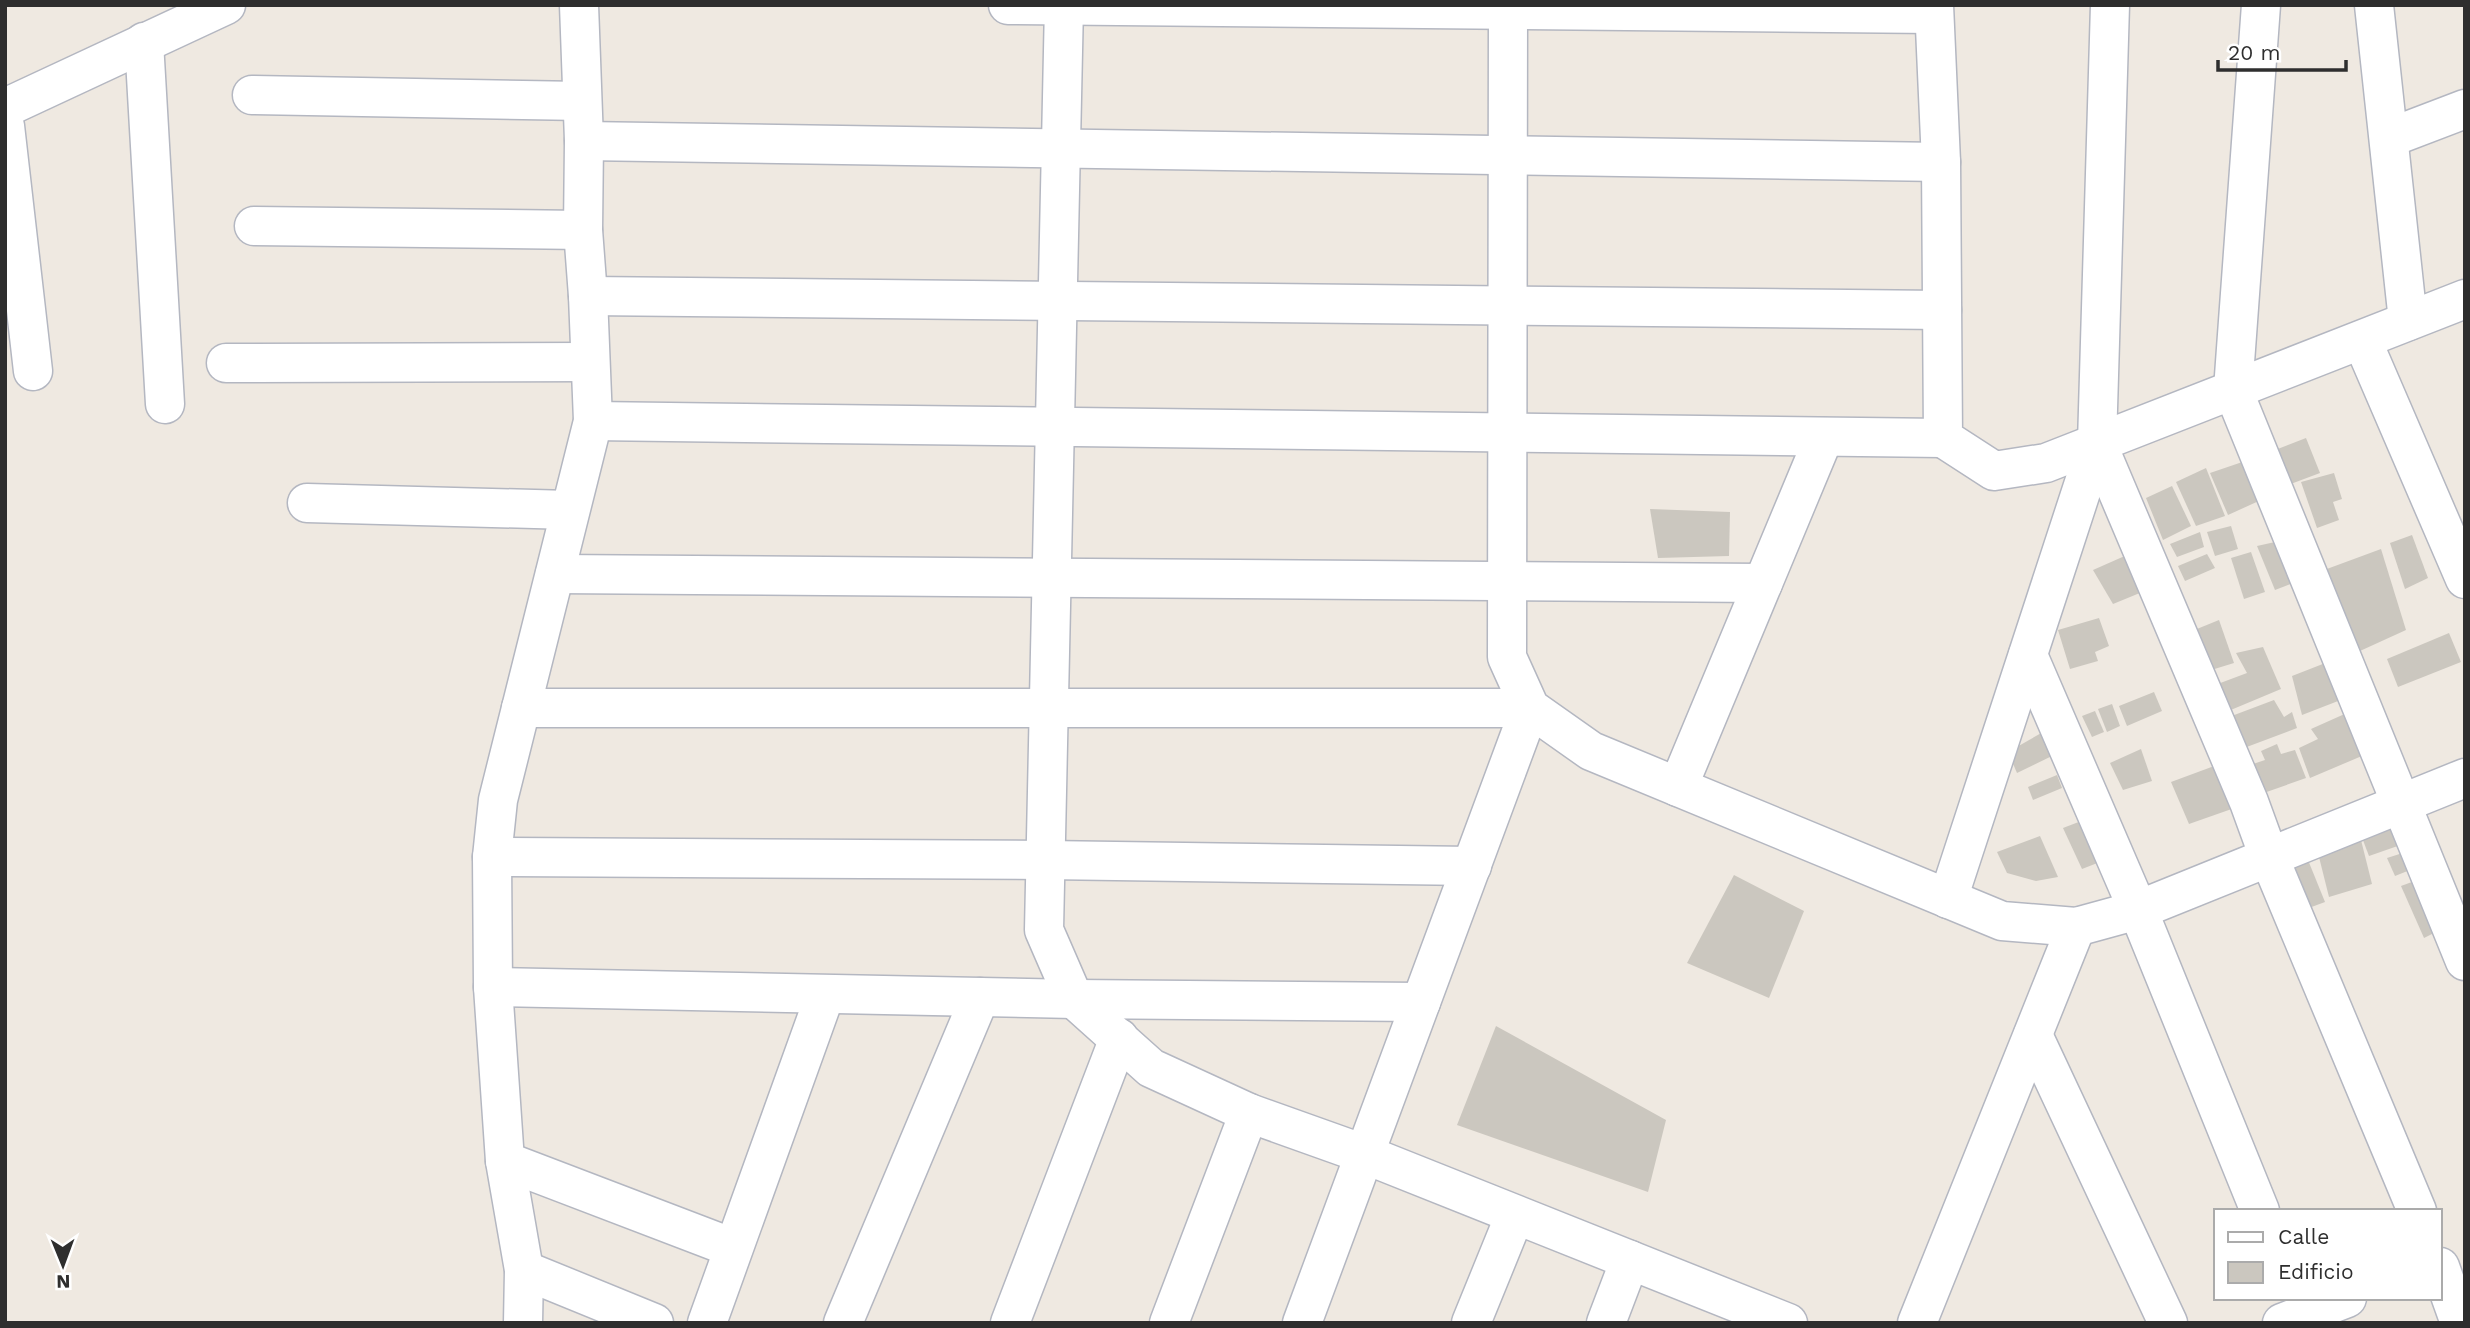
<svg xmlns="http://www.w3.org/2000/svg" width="2470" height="1328" viewBox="0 0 2470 1328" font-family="'Work Sans',sans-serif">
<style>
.building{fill:#cbc7bf}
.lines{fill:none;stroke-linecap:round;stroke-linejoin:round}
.minor-casing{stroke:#b4b7c1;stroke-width:41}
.minor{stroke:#fff;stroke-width:38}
</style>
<rect width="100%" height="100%" fill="#efe9e1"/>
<g class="building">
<path d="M 2306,438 L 2320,473 L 2283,487 L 2270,452 Z"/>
<path d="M 2257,457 L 2272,495 L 2228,515 L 2210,473 Z"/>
<path d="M 2206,468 L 2225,516 L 2196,526 L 2176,482 Z"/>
<path d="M 2334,473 L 2342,499 L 2333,502 L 2339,520 L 2317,528 L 2301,482 Z"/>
<path d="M 2172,486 L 2191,526 L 2163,540 L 2146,498 Z"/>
<path d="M 1650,509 L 1730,512 L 1729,556 L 1658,558 Z"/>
<path d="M 2231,526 L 2238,549 L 2215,556 L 2207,532 Z"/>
<path d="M 2200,532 L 2204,547 L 2177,557 L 2170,544 Z"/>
<path d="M 2412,535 L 2428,578 L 2405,589 L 2390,543 Z"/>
<path d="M 2284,540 L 2301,580 L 2275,590 L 2257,546 Z"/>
<path d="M 2381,549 L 2406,630 L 2349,656 L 2316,573 Z"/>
<path d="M 2136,551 L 2152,588 L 2113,604 L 2093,570 Z"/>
<path d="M 2251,552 L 2265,592 L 2244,599 L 2231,558 Z"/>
<path d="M 2207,554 L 2215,568 L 2185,581 L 2178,566 Z"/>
<path d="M 2099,618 L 2109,646 L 2095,652 L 2098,661 L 2070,669 L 2058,630 Z"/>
<path d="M 2219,620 L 2234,663 L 2208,671 L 2192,631 Z"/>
<path d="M 2449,633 L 2461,662 L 2398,687 L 2387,659 Z"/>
<path d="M 2263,647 L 2281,689 L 2226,712 L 2215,685 L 2247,673 L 2236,653 Z"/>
<path d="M 2333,660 L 2351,696 L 2302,715 L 2292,676 Z"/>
<path d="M 2154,692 L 2162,711 L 2127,726 L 2119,706 Z"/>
<path d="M 2274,700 L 2284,717 L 2292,712 L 2297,728 L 2244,748 L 2229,717 Z"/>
<path d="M 2112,704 L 2120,726 L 2107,732 L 2098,709 Z"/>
<path d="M 2358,708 L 2376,750 L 2310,778 L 2299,748 L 2318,739 L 2311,729 Z"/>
<path d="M 2095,711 L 2104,732 L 2092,737 L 2082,716 Z"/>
<path d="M 2043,732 L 2054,755 L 2017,773 L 2008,752 Z"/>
<path d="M 2277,744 L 2281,754 L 2295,750 L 2306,778 L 2258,795 L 2250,765 L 2265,760 L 2261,751 Z"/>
<path d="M 2141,749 L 2152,781 L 2123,790 L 2110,763 Z"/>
<path d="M 2225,762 L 2243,805 L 2189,824 L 2171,782 Z"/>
<path d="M 2057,775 L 2062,788 L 2033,800 L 2028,787 Z"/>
<path d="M 2089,818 L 2105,860 L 2082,869 L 2063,828 Z"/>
<path d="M 2405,822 L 2412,841 L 2369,856 L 2361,835 Z"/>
<path d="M 2040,836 L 2058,877 L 2036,881 L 2007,873 L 1997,852 Z"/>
<path d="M 2361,840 L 2372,884 L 2329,897 L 2318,853 Z"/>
<path d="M 2409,851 L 2415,868 L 2395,876 L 2387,858 Z"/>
<path d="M 2308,860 L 2325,902 L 2298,912 L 2280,868 Z"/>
<path d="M 1734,875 L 1804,911 L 1769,998 L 1687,963 Z"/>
<path d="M 2420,879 L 2446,927 L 2424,938 L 2401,886 Z"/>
<path d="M 1496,1026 L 1666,1120 L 1648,1192 L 1457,1125 Z"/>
</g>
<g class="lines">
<g class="minor-casing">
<g id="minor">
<path d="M 1008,5 L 1933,14"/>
<path d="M 1064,5 L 1044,930 L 1074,999 L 1151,1068 L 1249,1113 L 1364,1154 L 1788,1323"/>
<path d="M 1508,5 L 1507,657 L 1530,708 L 1591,751 L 2002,921 L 2076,927 L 2138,910 L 2465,778"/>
<path d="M 1934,5 L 1941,162 L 1943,438 L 1994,471 L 2046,463 L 2465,299"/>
<path d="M 2110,5 L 2097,443 L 2249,802 L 2269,857 L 2417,1211"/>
<path d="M 2261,5 L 2233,390 L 2465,961"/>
<path d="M 2374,5 L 2408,321"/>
<path d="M 144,42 L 165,404"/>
<path d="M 252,95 L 582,101"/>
<path d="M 5,108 L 226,5"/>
<path d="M 5,126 L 33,371"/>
<path d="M 2389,138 L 2465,109"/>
<path d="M 584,141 L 1941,162"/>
<path d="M 254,226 L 583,230"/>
<path d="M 588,296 L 1942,310"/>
<path d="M 2362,340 L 2465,579"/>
<path d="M 226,363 L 590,362"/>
<path d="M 593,421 L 1943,438"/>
<path d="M 307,503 L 570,510"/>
<path d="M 555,574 L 1763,583"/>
<path d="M 2028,655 L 2138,910 L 2260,1211"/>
<path d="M 521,708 L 1530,708"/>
<path d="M 1678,787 L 1824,437"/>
<path d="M 492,857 L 1046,860 L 1472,866"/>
<path d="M 1948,899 L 2097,443"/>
<path d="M 493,987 L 1074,999 L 1421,1002"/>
<path d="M 2033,1035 L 2168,1323"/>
<path d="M 505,1161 L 733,1248"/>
<path d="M 2440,1267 L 2460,1323"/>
<path d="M 524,1270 L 654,1323"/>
<path d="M 523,1323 L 524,1270 L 505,1161 L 493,987 L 492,857 L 498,800 L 593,421 L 588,296 L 583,230 L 584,141 L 579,5"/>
<path d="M 707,1323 L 825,995"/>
<path d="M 843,1323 L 980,997"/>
<path d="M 1010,1323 L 1119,1038"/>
<path d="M 1169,1323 L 1249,1113"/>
<path d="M 1302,1323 L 1530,708"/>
<path d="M 1471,1323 L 1515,1215"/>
<path d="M 1606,1323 L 1630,1260"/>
<path d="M 1917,1323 L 2076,927"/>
<path d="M 2282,1323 L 2347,1298"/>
</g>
</g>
<use href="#minor" class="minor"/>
</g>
<rect width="2470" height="1328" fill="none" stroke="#2e2e2e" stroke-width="14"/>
<rect x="2214" y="1209" width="228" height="91" fill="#ffffff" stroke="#ababab" stroke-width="2"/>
<rect x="2228" y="1232" width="35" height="10" fill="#ffffff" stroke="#ababab" stroke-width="2"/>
<text x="2278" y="1244" font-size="21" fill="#2e2e2e">Calle</text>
<rect x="2228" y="1262" width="35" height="21" fill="#cbc7bf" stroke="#ababab" stroke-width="2"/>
<text x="2278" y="1279" font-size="21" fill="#2e2e2e">Edificio</text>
<g transform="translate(63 1265) rotate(179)" stroke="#ffffff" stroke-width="5" paint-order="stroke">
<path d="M0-5L12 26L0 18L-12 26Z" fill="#2e2e2e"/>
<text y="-10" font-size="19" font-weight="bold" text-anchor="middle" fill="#2e2e2e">N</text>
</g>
<path d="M2218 60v10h128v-10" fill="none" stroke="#2e2e2e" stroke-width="3.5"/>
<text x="2228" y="60" font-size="21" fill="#2e2e2e" stroke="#ffffff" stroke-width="5" paint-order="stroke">20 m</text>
</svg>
